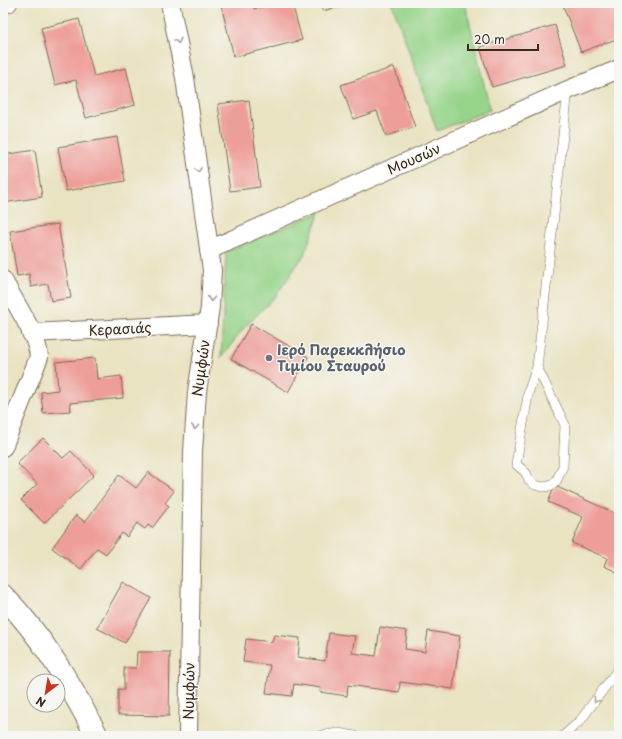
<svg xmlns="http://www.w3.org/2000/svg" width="622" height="739" viewBox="0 0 622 739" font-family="'Playpen Sans',sans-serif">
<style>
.green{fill:#96d48a;stroke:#687f54}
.building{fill:#ee9e99}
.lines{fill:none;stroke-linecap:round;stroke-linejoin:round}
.lane-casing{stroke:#786b57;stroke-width:10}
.street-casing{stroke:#786b57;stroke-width:20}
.secondary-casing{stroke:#786b57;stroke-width:24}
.lane{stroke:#fff;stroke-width:9}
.street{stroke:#fff;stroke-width:18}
.secondary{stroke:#fff;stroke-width:22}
.oneway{stroke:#a79f9a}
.worship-dot{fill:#6b7280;stroke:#f6f6f2;stroke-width:1.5}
.labels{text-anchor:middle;stroke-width:3;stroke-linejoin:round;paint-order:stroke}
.street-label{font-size:14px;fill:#3b2a1e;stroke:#f6f6f2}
.worship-label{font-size:14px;font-weight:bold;fill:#5b616d;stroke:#f6f6f2;text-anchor:start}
</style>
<rect width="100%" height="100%" fill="#f6f6f2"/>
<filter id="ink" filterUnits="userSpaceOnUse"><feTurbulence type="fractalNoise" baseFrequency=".025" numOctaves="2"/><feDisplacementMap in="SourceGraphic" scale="8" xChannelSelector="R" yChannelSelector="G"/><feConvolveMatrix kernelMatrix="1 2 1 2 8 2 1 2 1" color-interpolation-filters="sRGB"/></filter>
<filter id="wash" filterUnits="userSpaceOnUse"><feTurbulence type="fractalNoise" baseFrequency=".012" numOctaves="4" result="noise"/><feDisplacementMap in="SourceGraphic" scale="16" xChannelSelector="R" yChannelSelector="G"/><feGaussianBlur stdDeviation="0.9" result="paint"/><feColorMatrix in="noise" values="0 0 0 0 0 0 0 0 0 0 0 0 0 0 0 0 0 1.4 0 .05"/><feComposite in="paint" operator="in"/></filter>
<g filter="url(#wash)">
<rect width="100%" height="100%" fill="#eae3c2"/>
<g class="green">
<path d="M 392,3 L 465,3 L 490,110 L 437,131 Z"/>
<path d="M 320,212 L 304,255 L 275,297 L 243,329 L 221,358 L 226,252 Z"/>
</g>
<g id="blocks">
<g class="building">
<path d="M 229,3 L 252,3 L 254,9 L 279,3 L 292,3 L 302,40 L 234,57 L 221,5 Z"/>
<path d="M 320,3 L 351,3 L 323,11 Z"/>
<path d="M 562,3 L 616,3 L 619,10 L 619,38 L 581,52 Z"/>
<path d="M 79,19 L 94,76 L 126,68 L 135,105 L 86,118 L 76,80 L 55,85 L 41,28 Z"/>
<path d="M 555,25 L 567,65 L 492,87 L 480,47 Z"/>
<path d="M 394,67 L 415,127 L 386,136 L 377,111 L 353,119 L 341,85 Z"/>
<path d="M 249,100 L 260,187 L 230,191 L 218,104 Z"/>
<path d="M 117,137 L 125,181 L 66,191 L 58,147 Z"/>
<path d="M 35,150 L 42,197 L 3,203 L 3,155 Z"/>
<path d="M 58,224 L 71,298 L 51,301 L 48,284 L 31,287 L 29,274 L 17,276 L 10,231 Z"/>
<path d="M 251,324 L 308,357 L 288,392 L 231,359 Z"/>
<path d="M 95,358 L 97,379 L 121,376 L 123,398 L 70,403 L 71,411 L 43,413 L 41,392 L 58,390 L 56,362 Z"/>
<path d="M 43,438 L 63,458 L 71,451 L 94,475 L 44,523 L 21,500 L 37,484 L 17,463 Z"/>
<path d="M 148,472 L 174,491 L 165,503 L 169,506 L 152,528 L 148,525 L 145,529 L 137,523 L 127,537 L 122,533 L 106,554 L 97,548 L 81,569 L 52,548 L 76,515 L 85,522 L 119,475 L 136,488 Z"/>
<path d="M 555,486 L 619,515 L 619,573 L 604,566 L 607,558 L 572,543 L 583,517 L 548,502 Z"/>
<path d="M 123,582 L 151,598 L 125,643 L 97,628 Z"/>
<path d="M 380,627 L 407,631 L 405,649 L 425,652 L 428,631 L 460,636 L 453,689 L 400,682 L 399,692 L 348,685 L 347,696 L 320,692 L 321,688 L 294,684 L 292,696 L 266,693 L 270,665 L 243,662 L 246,639 L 272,642 L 274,635 L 300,638 L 298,657 L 325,661 L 329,633 L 355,636 L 352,653 L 376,656 Z"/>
<path d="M 137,652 L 170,652 L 169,716 L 118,715 L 118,689 L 124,690 L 124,668 L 136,668 Z"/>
</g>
</g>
</g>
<g filter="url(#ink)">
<use href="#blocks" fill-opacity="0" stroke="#786b57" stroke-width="1"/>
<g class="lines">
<g class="lane-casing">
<g id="lane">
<path d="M 537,367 L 565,425 L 563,466 L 556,482 L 550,486 L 543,487 L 535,485 L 529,480 L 526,473 L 516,464 L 529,390 L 537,367 L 568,90"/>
<path d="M 320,736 L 338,733 L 355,736"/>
<path d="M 563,736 L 580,721 L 619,668"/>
</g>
</g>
<g class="street-casing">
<g id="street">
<path d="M 170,3 L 185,78 L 212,270 L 210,307 L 197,392 L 193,451 L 188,736"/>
<path d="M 3,4 L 8,3"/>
<path d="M 209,250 L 568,90 L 619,69"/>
<path d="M 3,280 C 13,300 38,336 39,357 L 3,447"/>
<path d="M 31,333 L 208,324"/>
</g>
</g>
<g class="secondary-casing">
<path id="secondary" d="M 3,596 C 43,636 71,686 97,736"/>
</g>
<use href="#lane" class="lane"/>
<use href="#street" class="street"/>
<use href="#secondary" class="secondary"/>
</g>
<defs><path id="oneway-chevron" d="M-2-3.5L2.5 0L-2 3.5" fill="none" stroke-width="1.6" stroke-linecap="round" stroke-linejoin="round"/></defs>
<g class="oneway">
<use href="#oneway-chevron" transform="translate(178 41) rotate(78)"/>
<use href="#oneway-chevron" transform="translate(198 170) rotate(82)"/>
<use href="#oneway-chevron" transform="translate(211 299) rotate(95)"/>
<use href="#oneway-chevron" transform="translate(195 427) rotate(93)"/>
<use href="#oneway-chevron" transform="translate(596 700) rotate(126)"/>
</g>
</g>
<circle class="worship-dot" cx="269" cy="358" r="4"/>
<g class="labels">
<g class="street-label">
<text transform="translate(414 159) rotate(-24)" y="5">Μουσών</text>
<text transform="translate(120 329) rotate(-3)" y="5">Κερασιάς</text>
<text transform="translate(201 368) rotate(-82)" y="5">Νυμφών</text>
<text transform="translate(189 691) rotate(-89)" y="5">Νυμφών</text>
</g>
<g class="worship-label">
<text x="277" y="355">Ιερό Παρεκκλήσιο<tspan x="277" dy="16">Τιμίου Σταυρού</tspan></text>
</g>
</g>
<rect width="622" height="739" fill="none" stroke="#f6f6f2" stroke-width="16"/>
<g transform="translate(46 693) rotate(211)"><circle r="19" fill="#f6f6f2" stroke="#aba49d"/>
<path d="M0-3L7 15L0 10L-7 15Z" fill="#c8321e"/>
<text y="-6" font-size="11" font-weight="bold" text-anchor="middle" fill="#3b2a1e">N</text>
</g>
<path d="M468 44v6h70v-6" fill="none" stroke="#3b2a1e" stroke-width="2"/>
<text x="474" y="44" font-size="12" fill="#3b2a1e" stroke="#f6f6f2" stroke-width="3" paint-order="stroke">20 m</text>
</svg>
